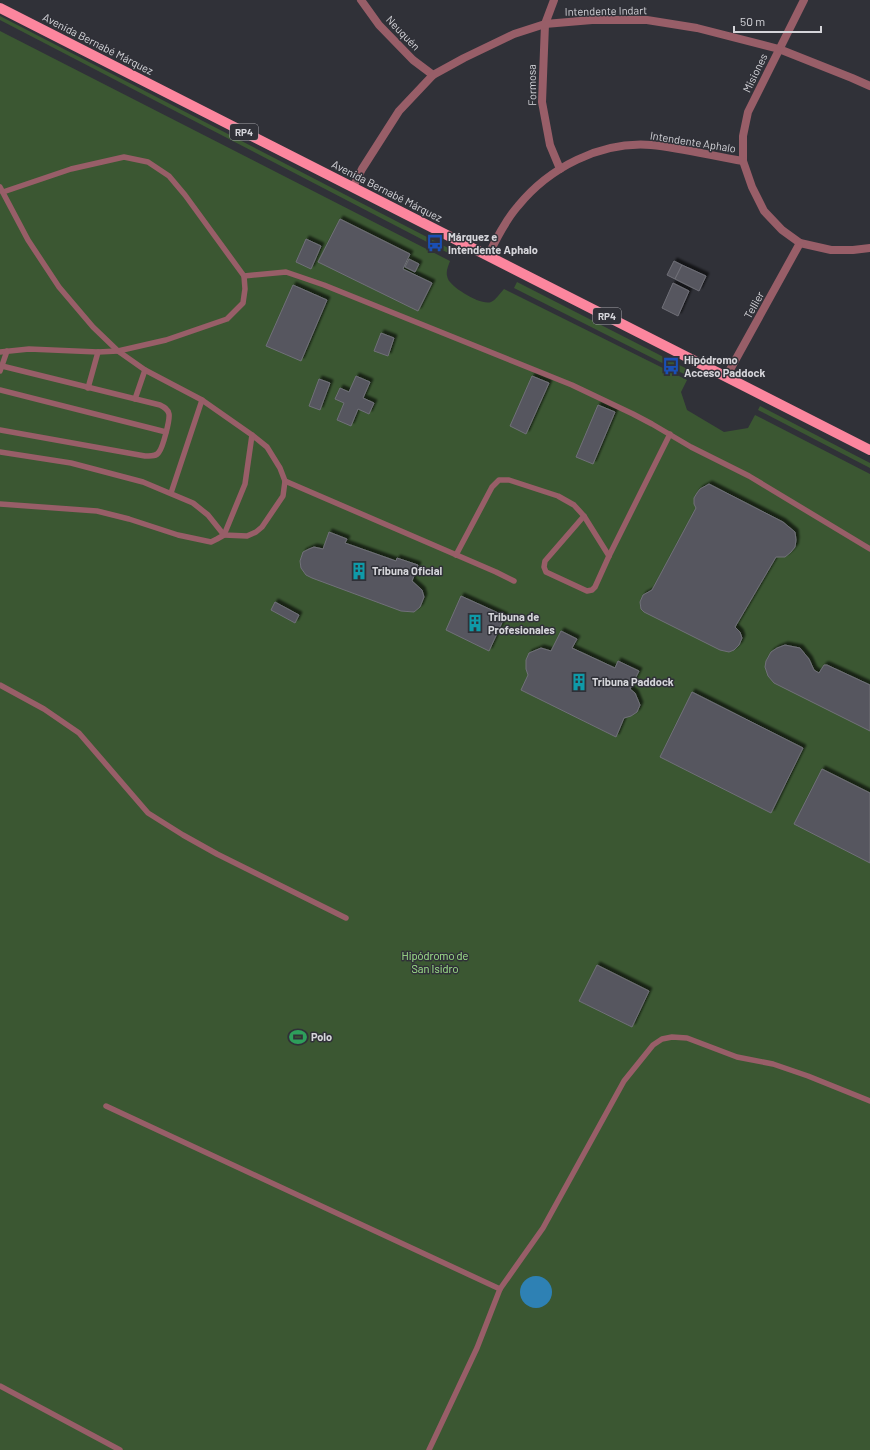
<svg xmlns="http://www.w3.org/2000/svg" width="870" height="1450" viewBox="0 0 870 1450" font-family="Barlow,sans-serif">
<style>
.green{fill:#3b5732}
.water{fill:#2e81b4}
.building{fill:#56565e;stroke:#707079;filter:url(#shadow)}
.lines{fill:none;stroke-linecap:round;stroke-linejoin:round}
.lane{stroke:#985e68;stroke-width:5.5}
.street{stroke:#985e68;stroke-width:8}
.primary{stroke:#fc869e;stroke-width:10}
.labels{text-anchor:middle;stroke-width:3;stroke-linejoin:round;paint-order:stroke}
.shield{fill:#303138;stroke:#a4a4a9;stroke-width:1}
.shield-label{font-size:10px;font-weight:bold;fill:#d5d5da}
.street-label{font-size:11px;fill:#d5d5da;stroke:#303138}
.poi-label{font-size:11px;font-weight:bold;fill:#d5d5da;stroke:#303138;text-anchor:start}
.park-label{font-size:11px;fill:#a5eb90;stroke:#303138}
</style>
<defs>
<filter id="shadow"><feDropShadow dx="3" dy="-3" stdDeviation="1" flood-color="#0009"/></filter>
</defs>
<rect width="100%" height="100%" fill="#303138"/>
<g class="green">
<path d="M 0,16 L 454,251 L 452,255 L 0,20 Z"/>
<path d="M 0,31 L 450,261 C 448,267 445,272 448,279 C 451,287 481,306 491,302 C 496,300 500,293 504,289 L 687,380 L 681,392 L 687,410 L 724,432 L 748,428 L 755,415 L 870,474 L 870,1450 L 0,1450 Z"/>
<path d="M 517,282 L 691,371 L 688,376 L 514,288 Z"/>
<path d="M 760,406 L 870,463 L 870,468 L 758,410 Z"/>
</g>
<circle class="water" cx="536" cy="1292" r="16"/>
<g class="building">
<path d="M 340,219 L 410,254 L 403,269 L 432,283 L 418,311 L 318,262 Z"/>
<path d="M 306,239 L 321,246 L 311,269 L 296,262 Z"/>
<path d="M 409,259 L 419,264 L 415,272 L 405,267 Z"/>
<path d="M 674,261 L 682,265 L 675,279 L 667,275 Z"/>
<path d="M 682,265 L 706,276 L 699,291 L 675,279 Z"/>
<path d="M 673,283 L 689,291 L 678,316 L 662,308 Z"/>
<path d="M 293,285 L 327,300 L 301,361 L 266,346 Z"/>
<path d="M 381,333 L 394,338 L 388,356 L 374,351 Z"/>
<path d="M 356,376 L 370,382 L 363,398 L 374,403 L 369,414 L 358,409 L 351,426 L 337,420 L 344,403 L 335,399 L 340,388 L 349,392 Z"/>
<path d="M 532,376 L 549,383 L 526,434 L 510,426 Z"/>
<path d="M 319,379 L 330,383 L 320,410 L 309,406 Z"/>
<path d="M 598,405 L 615,412 L 593,464 L 576,457 Z"/>
<path d="M 709,484 L 783,522 L 795,532 L 796,540 L 795,547 L 791,552 L 785,557 L 776,557 L 735,627 L 740,632 L 742,638 L 739,645 L 734,650 L 729,652 L 720,650 L 644,612 L 641,609 L 640,602 L 643,595 L 652,590 L 696,508 L 694,504 L 694,498 L 697,493 L 700,489 Z"/>
<path d="M 329,532 L 347,539 L 345,543 L 396,561 L 397,558 L 418,565 L 412,581 L 422,590 L 424,597 L 420,607 L 414,612 L 401,611 L 312,578 L 306,575 L 301,568 L 300,561 L 303,552 L 309,549 L 314,547 L 323,549 Z"/>
<path d="M 461,596 L 505,616 L 489,651 L 446,630 Z"/>
<path d="M 275,602 L 299,615 L 295,623 L 271,610 Z"/>
<path d="M 561,631 L 577,639 L 572,648 L 615,668 L 618,661 L 639,671 L 630,689 L 635,693 L 640,705 L 637,712 L 631,716 L 624,718 L 616,737 L 521,690 L 528,675 L 526,669 L 526,660 L 529,653 L 541,648 L 551,651 Z"/>
<path d="M 785,645 L 800,648 L 809,659 L 814,670 L 819,673 L 824,665 L 827,665 L 870,685 L 870,731 L 774,683 L 768,676 L 765,667 L 766,661 L 771,652 L 777,648 Z"/>
<path d="M 692,692 L 803,748 L 771,813 L 660,757 Z"/>
<path d="M 822,769 L 870,793 L 870,863 L 794,824 Z"/>
<path d="M 597,965 L 649,991 L 632,1027 L 579,1001 Z"/>
</g>
<g class="lines">
<g class="lane">
<path d="M 0,187 L 28,240 L 59,287 L 93,327 L 118,351 L 145,370 L 202,400 L 252,435 L 267,447 L 280,468 L 285,481 L 283,496 L 262,527 L 256,532 L 247,536 L 224,535 L 208,515 L 193,503 L 143,482 L 71,463 L 0,452"/>
<path d="M 244,276 L 286,272 L 324,285 L 572,385 L 633,414 L 652,424 L 691,447 L 749,476 L 870,549"/>
<path d="M 0,352 L 29,349 L 98,352 L 118,351 L 166,340 L 227,319 L 243,303 L 245,289 L 244,276 L 185,195 L 169,176 L 148,162 L 124,157 L 71,169 L 3,192"/>
<path d="M 0,371 L 7,351"/>
<path d="M 88,388 L 98,352"/>
<path d="M 0,390 L 166,432"/>
<path d="M 135,399 L 145,370"/>
<path d="M 0,430 L 145,456 C 150,456 156,457 159,452 C 163,447 170,420 169,414 C 168,409 164,407 160,405 L 2,366"/>
<path d="M 285,481 L 496,572 L 514,581"/>
<path d="M 171,493 L 202,400"/>
<path d="M 0,504 L 97,511 L 129,519 L 178,535 L 211,542 L 217,539 L 224,535 L 245,484 L 252,435"/>
<path d="M 584,516 L 545,561 L 544,567 L 546,572 L 587,591 L 592,590 L 595,587 L 609,556 L 670,434"/>
<path d="M 456,555 L 492,487 L 499,480 L 509,480 L 558,496 L 574,505 L 584,516 L 609,556"/>
<path d="M 0,685 L 44,709 L 79,733 L 148,813 L 183,835 L 217,854 L 346,918"/>
<path d="M 106,1106 L 500,1289"/>
<path d="M 0,1386 L 120,1450"/>
<path d="M 429,1450 L 477,1348 L 500,1289 L 543,1228 L 624,1081 L 653,1045 L 662,1039 L 672,1037 L 687,1038 L 737,1057 L 773,1064 L 808,1076 L 870,1101"/>
</g>
<g class="street">
<path d="M 361,0 L 379,25 L 413,60 L 433,75"/>
<path d="M 554,0 L 545,24 L 542,102 L 550,145 L 560,169"/>
<path d="M 804,0 L 748,112 L 743,136 L 743,161 L 752,187 L 764,211 L 782,230 L 800,243 L 831,250 L 853,250 L 870,248"/>
<path d="M 353,187 L 362,169 L 399,111 L 433,75 L 464,58 L 514,34 L 545,24 L 592,20 L 647,20 L 697,28 L 779,49 L 852,78 L 870,86"/>
<path d="M 488,256 C 496,239 505,221 518,206 C 549,168 600,141 651,145 C 682,148 713,156 743,161"/>
<path d="M 726,377 L 800,243"/>
</g>
<path class="primary" d="M 0,8 L 870,450"/>
</g>
<defs>
<g id="bus-bare" transform="scale(1.38)"><path d="M-5-6H5V4H4V6H2V4H-2V6H-4V4H-5ZM-3.5-4V0h7V-4ZM-3.5 1.2v1.5H-2V1.2ZM2 1.2v1.5H3.5V1.2Z" fill="#1a4fb4" stroke="#303138" stroke-width="2.5" paint-order="stroke"/></g>
<g id="building-bare" transform="scale(1.38)"><path d="M-4-6H4V6H1V3H-1V6H-4ZM-2.5-4.3h1.7v1.8h-1.7ZM.8-4.3h1.7v1.8H.8ZM-2.5-1h1.7V.8h-1.7ZM.8-1h1.7V.8H.8Z" fill="#0f9aa8" stroke="#303138" stroke-width="2.5" paint-order="stroke"/></g>
<g id="stadium-bare" transform="scale(1.38)"><path d="M0-5a6.5 5 0 1 0 0 10a6.5 5 0 1 0 0-10ZM-3.5-1.8h7v3.6h-7Z" fill="#2e9e5b" stroke="#303138" stroke-width="2.5" paint-order="stroke"/></g>
</defs>
<g fill-rule="evenodd">
<use href="#bus-bare" x="435" y="243"/>
<use href="#bus-bare" x="671" y="366"/>
<use href="#building-bare" x="359" y="571"/>
<use href="#building-bare" x="475" y="623"/>
<use href="#building-bare" x="579" y="682"/>
<use href="#stadium-bare" x="298" y="1037"/>
</g>
<g class="labels">
<g class="shield">
<rect x="230" y="124" width="28" height="16" rx="3"/>
<rect x="593" y="308" width="28" height="16" rx="3"/>
</g>
<g class="shield-label">
<text x="244" y="136">RP4</text>
<text x="607" y="320">RP4</text>
</g>
<g class="street-label">
<text transform="translate(606 11) rotate(-1)" y="4">Intendente Indart</text>
<text transform="translate(403 33) rotate(46)" y="4">Neuquén</text>
<text transform="translate(98 44) rotate(27)" y="4">Avenida Bernabé Márquez</text>
<text transform="translate(755 73) rotate(-64)" y="4">Misiones</text>
<text transform="translate(532 85) rotate(-91)" y="4">Formosa</text>
<text transform="translate(693 142) rotate(9)" y="4">Intendente Aphalo</text>
<text transform="translate(387 191) rotate(27)" y="4">Avenida Bernabé Márquez</text>
<text transform="translate(754 305) rotate(-61)" y="4">Tellier</text>
</g>
<g class="poi-label">
<text x="448" y="241">Márquez e<tspan x="448" dy="13">Intendente Aphalo</tspan></text>
<text x="684" y="364">Hipódromo<tspan x="684" dy="13">Acceso Paddock</tspan></text>
<text x="372" y="575">Tribuna Oficial</text>
<text x="488" y="621">Tribuna de<tspan x="488" dy="13">Profesionales</tspan></text>
<text x="592" y="686">Tribuna Paddock</text>
<text x="311" y="1041">Polo</text>
</g>
<g class="park-label">
<text x="435" y="960">Hipódromo de<tspan x="435" dy="13">San Isidro</tspan></text>
</g>
</g>
<path d="M734 26v6h87v-6" fill="none" stroke="#d5d5da" stroke-width="2"/>
<text x="740" y="26" font-size="12" fill="#d5d5da" stroke="#303138" stroke-width="3" paint-order="stroke">50 m</text>
</svg>
